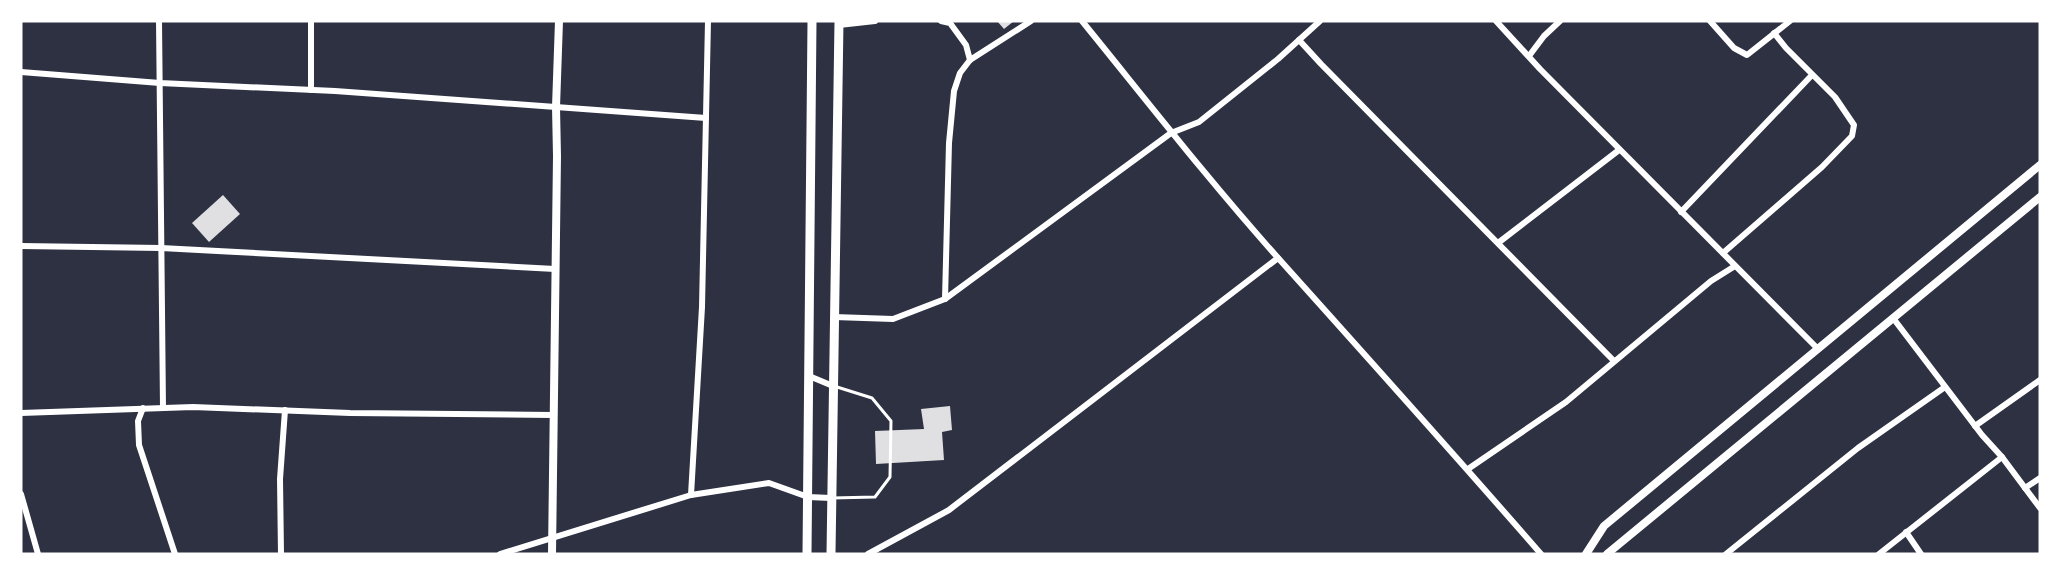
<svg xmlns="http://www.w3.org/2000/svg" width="2061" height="575" viewBox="0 0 2061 575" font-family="Signika,sans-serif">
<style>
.building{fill:#e0e0e3}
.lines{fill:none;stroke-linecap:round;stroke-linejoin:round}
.service{stroke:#fff;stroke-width:3}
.minor{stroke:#fff;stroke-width:6}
.tertiary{stroke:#fff;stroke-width:8}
.secondary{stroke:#fff;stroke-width:9}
</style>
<rect width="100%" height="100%" fill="#2d3142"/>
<g class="building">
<path d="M 997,21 L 1014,21 L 1004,29 Z"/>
<path d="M 223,195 L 240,214 L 209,242 L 192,223 Z"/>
<path d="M 950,406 L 952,430 L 942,432 L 944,460 L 876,464 L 875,431 L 924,429 L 921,409 Z"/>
</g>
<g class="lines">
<path class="service" d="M 832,498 L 875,497 L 890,477 L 891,421 L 872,398 L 837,387"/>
<g class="minor">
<path d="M 159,21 L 163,408"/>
<path d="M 311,21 L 311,90"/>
<path d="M 941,21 L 950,23 L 966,45 L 970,60"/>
<path d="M 1082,21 C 1147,101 1210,182 1279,259 C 1367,357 1455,455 1541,554"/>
<path d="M 1496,21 L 1540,69 L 1818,349"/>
<path d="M 1710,21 L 1734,48 L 1747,55 L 1790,21"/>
<path d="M 839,25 L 875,21"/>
<path d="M 1299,40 L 1321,64 L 1614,361"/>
<path d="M 1529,56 L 1544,36 L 1560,21"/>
<path d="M 21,72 L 160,83 L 335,91 L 706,118"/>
<path d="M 1681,212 L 1812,75"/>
<path d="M 1498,243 L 1619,150"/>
<path d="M 21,246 L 161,248 L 555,269"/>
<path d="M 1723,253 L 1822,167 L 1852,136 L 1854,125 L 1835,97 L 1786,48 L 1774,33"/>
<path d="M 945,299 L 949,143 L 954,91 L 960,73 L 970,60 L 1031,21"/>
<path d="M 834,317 L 893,319 L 945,299 L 1171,133 L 1199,122 L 1278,59 L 1320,21"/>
<path d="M 1893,318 L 1982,435 L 2002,457 L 2040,508"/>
<path d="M 809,376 L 833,386"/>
<path d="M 143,408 L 138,421 L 139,445 L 175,554"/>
<path d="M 21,413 L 193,407 L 350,413 L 553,415"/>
<path d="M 1975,426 L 2040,380"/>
<path d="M 1468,469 L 1566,402 L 1711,281 L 1735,266"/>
<path d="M 2025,488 L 2040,478"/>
<path d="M 21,494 L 38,554"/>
<path d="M 691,495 L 702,307 L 708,21"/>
<path d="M 1906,532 L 1921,554"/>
<path d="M 281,554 L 280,479 L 285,410"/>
<path d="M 500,554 L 691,495 L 769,483 L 808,497 L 831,498"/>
<path d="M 868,554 L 949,510 L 1278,258"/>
<path d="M 1726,554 L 1858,448 L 1945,387"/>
<path d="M 1879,554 L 2002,457"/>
</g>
<g class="tertiary">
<path d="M 552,554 L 557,156 L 556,107 L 559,21"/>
<path d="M 1586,554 L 1604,526 L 2040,165"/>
<path d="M 1607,554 L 2040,197"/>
</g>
<g class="secondary">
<path d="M 807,554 L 812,21"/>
<path d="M 831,554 L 839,21"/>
</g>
</g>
<rect width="2061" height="575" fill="none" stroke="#ffffff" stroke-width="45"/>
</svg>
